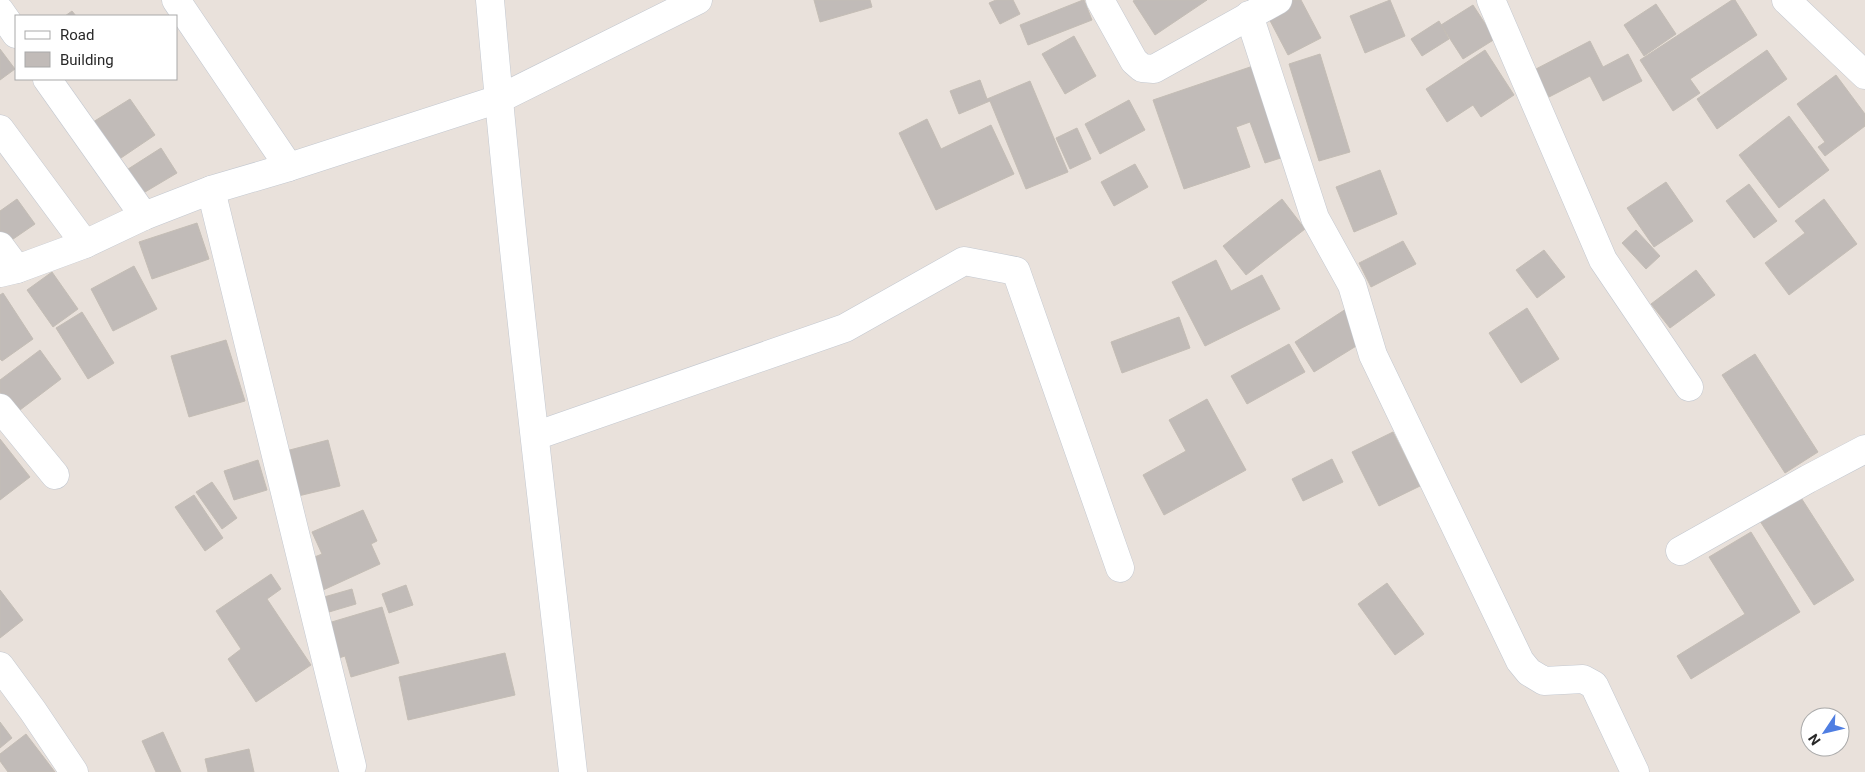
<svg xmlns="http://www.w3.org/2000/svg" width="1865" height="772" viewBox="0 0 1865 772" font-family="Roboto,sans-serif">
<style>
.building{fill:#c1bbb8;stroke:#c4bdb5}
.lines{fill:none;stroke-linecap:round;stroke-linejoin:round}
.minor-casing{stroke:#c3c8d0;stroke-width:29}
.tertiary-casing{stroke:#c3c8d0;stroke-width:29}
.minor{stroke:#fff;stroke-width:28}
.tertiary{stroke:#fff;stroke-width:28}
</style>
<rect width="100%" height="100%" fill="#e9e1db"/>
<g class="building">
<path d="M 814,0 L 870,0 L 872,7 L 820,22 Z"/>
<path d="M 996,0 L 1013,0 L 1020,14 L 1000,24 L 989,3 Z"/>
<path d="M 1083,0 L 1084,0 L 1092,20 L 1028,45 L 1020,25 Z"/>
<path d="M 1135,0 L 1207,0 L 1155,35 L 1133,1 Z"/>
<path d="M 1293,0 L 1301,0 L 1321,38 L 1288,55 L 1266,13 Z"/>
<path d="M 1390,0 L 1405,36 L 1365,53 L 1350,16 Z"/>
<path d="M 1732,0 L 1735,0 L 1757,35 L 1690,79 L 1700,93 L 1673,111 L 1640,60 Z"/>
<path d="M 1656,4 L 1676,34 L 1644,56 L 1624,25 Z"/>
<path d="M 1473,5 L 1495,39 L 1463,59 L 1441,25 Z"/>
<path d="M 72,11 L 76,16 L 65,16 Z"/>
<path d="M 1439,21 L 1449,39 L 1422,56 L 1411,39 Z"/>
<path d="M 1074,36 L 1096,76 L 1065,94 L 1042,54 Z"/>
<path d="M 1590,41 L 1603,67 L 1628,54 L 1642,81 L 1603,101 L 1590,76 L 1549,97 L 1534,70 Z"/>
<path d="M 0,49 L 15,69 L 0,80 Z"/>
<path d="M 1485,50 L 1514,95 L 1481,117 L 1473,105 L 1447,122 L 1426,89 Z"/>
<path d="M 1767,50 L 1787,79 L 1717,129 L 1697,99 Z"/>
<path d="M 1320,54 L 1350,152 L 1319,161 L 1289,64 Z"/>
<path d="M 1256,65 L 1287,156 L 1265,163 L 1250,122 L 1236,127 L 1250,167 L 1184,189 L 1153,100 Z"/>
<path d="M 1836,75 L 1865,114 L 1865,126 L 1825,156 L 1818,147 L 1825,142 L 1797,104 Z"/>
<path d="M 980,80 L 987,99 L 1030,81 L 1068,172 L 1026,189 L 990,101 L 959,114 L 950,91 Z"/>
<path d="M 130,99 L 155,135 L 118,160 L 93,122 Z"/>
<path d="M 1129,100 L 1145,130 L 1100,154 L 1085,124 Z"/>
<path d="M 1789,116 L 1829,170 L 1779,208 L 1739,155 Z"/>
<path d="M 927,119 L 941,149 L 991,125 L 1014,174 L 936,210 L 899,133 Z"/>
<path d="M 1077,128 L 1091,159 L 1070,169 L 1056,138 Z"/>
<path d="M 161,148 L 177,173 L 140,195 L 125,171 Z"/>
<path d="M 1135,164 L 1148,187 L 1114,206 L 1101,182 Z"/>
<path d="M 1380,170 L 1397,214 L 1354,232 L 1336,187 Z"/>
<path d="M 1666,182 L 1693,221 L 1654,247 L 1627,208 Z"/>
<path d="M 1749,184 L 1777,221 L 1754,238 L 1726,201 Z"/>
<path d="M 17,199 L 35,224 L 3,246 L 0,241 L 0,211 Z"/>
<path d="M 1282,199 L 1305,229 L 1246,275 L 1223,246 Z"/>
<path d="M 1824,199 L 1857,244 L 1789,295 L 1765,263 L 1805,233 L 1795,221 Z"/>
<path d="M 197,223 L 209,259 L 152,279 L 139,242 Z"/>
<path d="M 1636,230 L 1660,256 L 1646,269 L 1622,243 Z"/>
<path d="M 1403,241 L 1416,264 L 1371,287 L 1359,263 Z"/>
<path d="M 1544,250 L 1565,277 L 1537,298 L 1516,270 Z"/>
<path d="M 1216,260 L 1231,291 L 1262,275 L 1280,309 L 1205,346 L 1172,282 Z"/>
<path d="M 134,266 L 157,309 L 113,331 L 91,289 Z"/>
<path d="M 1696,270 L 1715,295 L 1670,328 L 1651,304 Z"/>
<path d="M 52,272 L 78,309 L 53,327 L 27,290 Z"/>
<path d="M 3,293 L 33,339 L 2,361 L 0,359 L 0,295 Z"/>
<path d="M 1527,308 L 1559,359 L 1521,383 L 1489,333 Z"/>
<path d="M 1346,309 L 1366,340 L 1314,372 L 1295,342 Z"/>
<path d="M 82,312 L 114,363 L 88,379 L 56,328 Z"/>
<path d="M 1179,317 L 1190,348 L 1122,373 L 1111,342 Z"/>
<path d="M 226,340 L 245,401 L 189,417 L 171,356 Z"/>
<path d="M 1289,344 L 1305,372 L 1247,404 L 1231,376 Z"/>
<path d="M 40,350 L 61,379 L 16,413 L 0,392 L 0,380 Z"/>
<path d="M 1755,354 L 1818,452 L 1785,473 L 1722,375 Z"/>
<path d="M 1207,399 L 1246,470 L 1164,515 L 1143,475 L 1186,451 L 1169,420 Z"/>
<path d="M 1393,432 L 1420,486 L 1379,506 L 1352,452 Z"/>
<path d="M 0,439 L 30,477 L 0,500 Z"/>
<path d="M 328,440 L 340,486 L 294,497 L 282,452 Z"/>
<path d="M 1332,459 L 1343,482 L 1303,501 L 1292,479 Z"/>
<path d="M 258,460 L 267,490 L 234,500 L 224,471 Z"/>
<path d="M 212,482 L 237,518 L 222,529 L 196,492 Z"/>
<path d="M 1798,493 L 1854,580 L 1814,605 L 1758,518 Z"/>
<path d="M 194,495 L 223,538 L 205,551 L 175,507 Z"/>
<path d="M 363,510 L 377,541 L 371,544 L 380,564 L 321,591 L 307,560 L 322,554 L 312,532 Z"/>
<path d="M 1751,532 L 1800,612 L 1691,679 L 1677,656 L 1745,614 L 1709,557 Z"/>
<path d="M 271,574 L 281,589 L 267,599 L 311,665 L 256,702 L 228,659 L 241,649 L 216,611 Z"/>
<path d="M 1387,583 L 1424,634 L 1395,655 L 1358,604 Z"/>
<path d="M 406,585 L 413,605 L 389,613 L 382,594 Z"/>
<path d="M 352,589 L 356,604 L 329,612 L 324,597 Z"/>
<path d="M 0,590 L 23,620 L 0,638 Z"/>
<path d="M 382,607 L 399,663 L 351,677 L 345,656 L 336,659 L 325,624 Z"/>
<path d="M 505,653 L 515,695 L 408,720 L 399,677 Z"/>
<path d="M 0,722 L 12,738 L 0,748 Z"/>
<path d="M 163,732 L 181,772 L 156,772 L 142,741 Z"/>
<path d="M 26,734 L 55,772 L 8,772 L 0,761 L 0,754 Z"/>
<path d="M 249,749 L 254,772 L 208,772 L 205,759 Z"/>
</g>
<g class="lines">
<g class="minor-casing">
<g id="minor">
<path d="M 176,0 L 289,167"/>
<path d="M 1100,0 L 1134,61 L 1142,68 L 1154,69 L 1278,0"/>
<path d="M 1491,0 L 1603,260 L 1689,387"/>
<path d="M 1786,0 L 1865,75"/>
<path d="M 0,11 L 16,34"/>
<path d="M 1249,15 L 1315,218 L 1352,285 L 1373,355 L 1520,661 L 1529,672 L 1544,681 L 1583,679 L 1594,685 L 1635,772"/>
<path d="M 47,79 L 144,216"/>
<path d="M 0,129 L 85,244"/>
<path d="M 211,190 L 352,766"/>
<path d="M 0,246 L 17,269"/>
<path d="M 0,273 L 17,269 L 85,244 L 144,216 L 211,190 L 289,167 L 499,99 L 698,0"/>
<path d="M 0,408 L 55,475"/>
<path d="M 535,436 L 845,328 L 964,261 L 1016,271 L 1120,568"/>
<path d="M 1680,551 L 1808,479 L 1865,449"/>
<path d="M 0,666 L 33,711 L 74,772"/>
</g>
</g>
<g class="tertiary-casing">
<path id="tertiary" d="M 490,0 C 512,258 544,515 573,772"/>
</g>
<use href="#minor" class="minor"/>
<use href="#tertiary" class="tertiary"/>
</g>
<rect x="15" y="15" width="162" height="65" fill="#ffffff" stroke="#a9a9a9"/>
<rect x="25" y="31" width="25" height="8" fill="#ffffff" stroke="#a9a9a9"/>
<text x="60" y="40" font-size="15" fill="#282828">Road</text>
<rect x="25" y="52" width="25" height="15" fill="#c1bbb8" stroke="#a9a9a9"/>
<text x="60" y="65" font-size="15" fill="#282828">Building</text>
<g transform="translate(1825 732) rotate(235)"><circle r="24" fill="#ffffff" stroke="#a9a9a9"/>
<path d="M0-4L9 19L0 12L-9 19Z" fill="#4f7ee2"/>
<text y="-8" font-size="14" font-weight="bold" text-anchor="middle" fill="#282828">N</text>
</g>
</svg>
